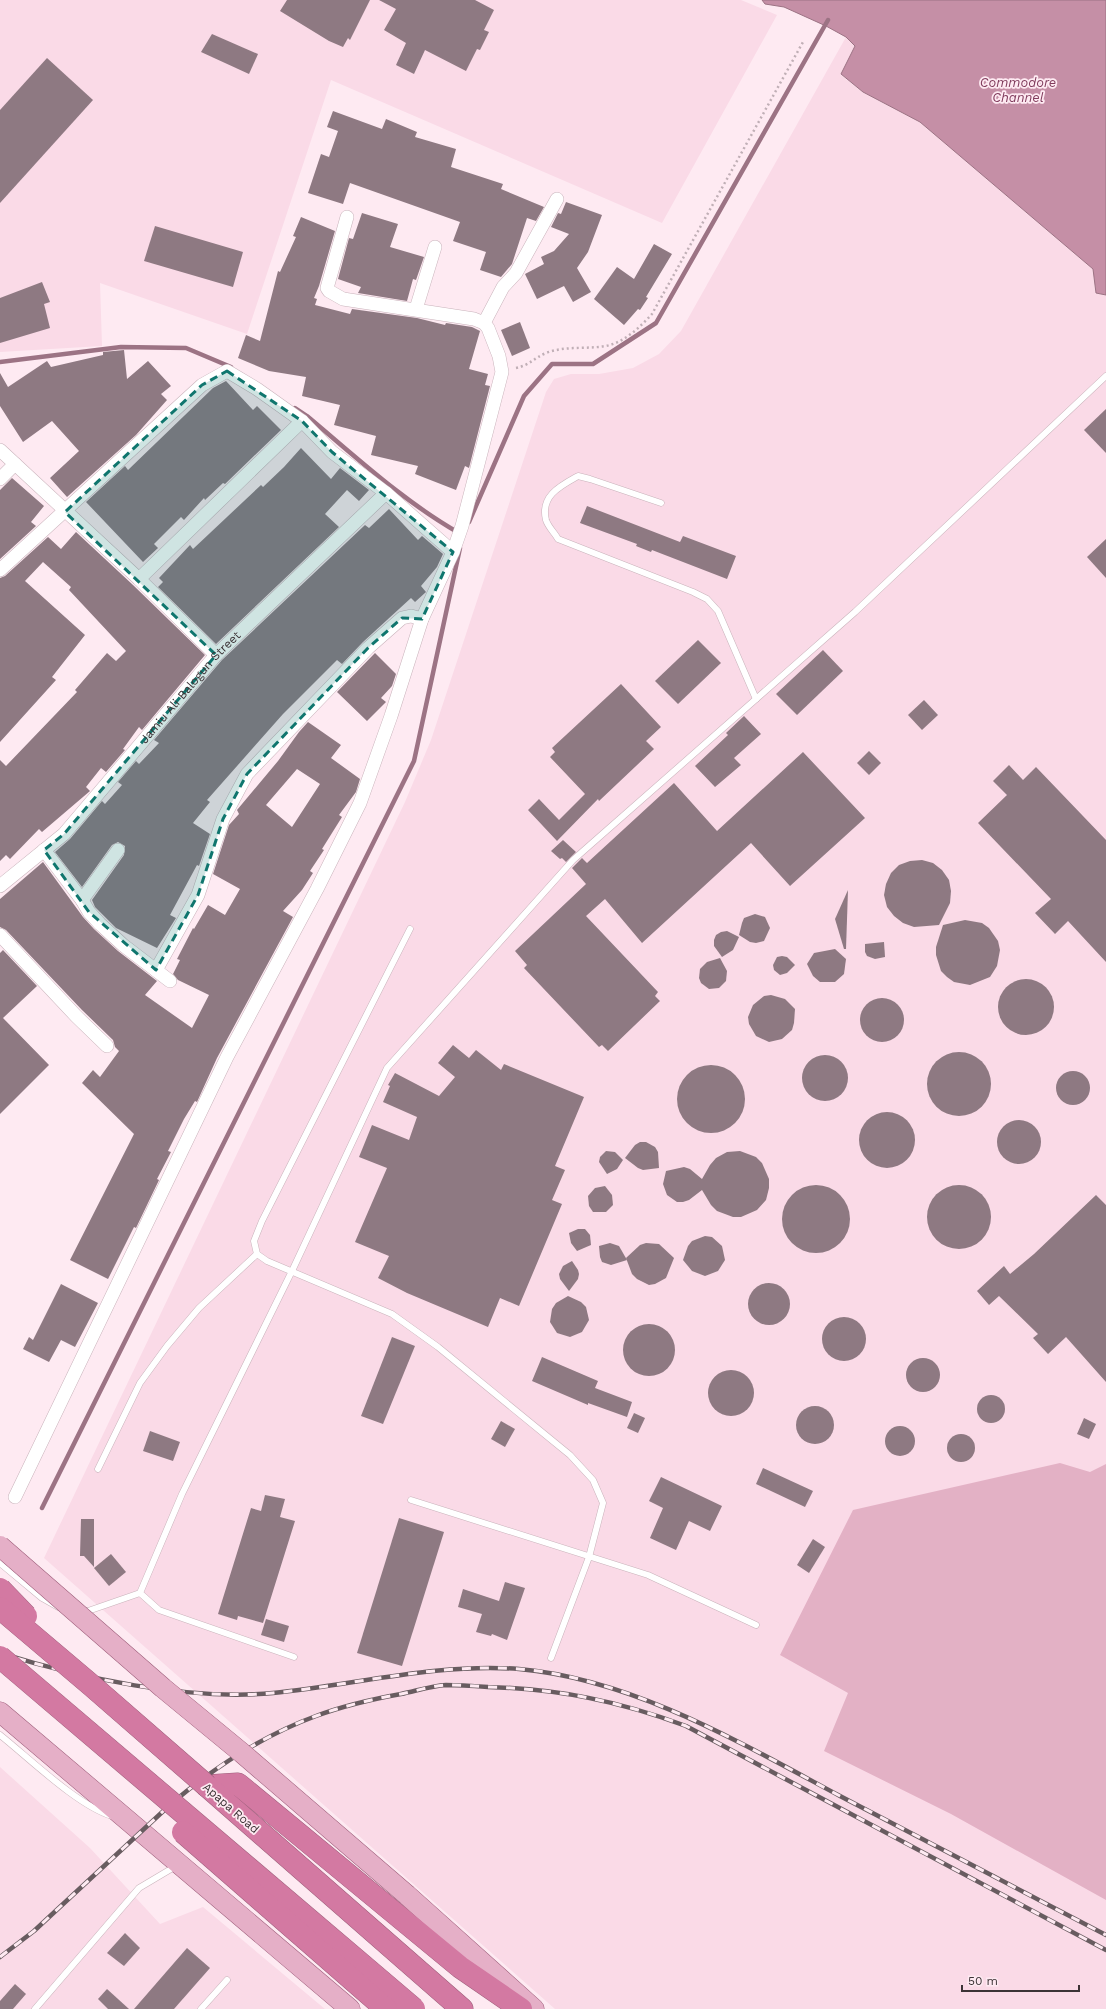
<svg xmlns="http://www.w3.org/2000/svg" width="1106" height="2009" viewBox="0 0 1106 2009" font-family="'Work Sans',sans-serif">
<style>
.built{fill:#fadae7}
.green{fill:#e3b1c5}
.water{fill:#c58fa6;stroke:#9c7384}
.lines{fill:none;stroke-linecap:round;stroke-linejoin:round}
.stream{stroke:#9c7384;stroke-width:4.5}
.building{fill:#8e7982;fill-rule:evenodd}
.service-casing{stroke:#c9b3bb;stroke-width:7}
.minor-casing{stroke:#c9b3bb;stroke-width:14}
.primary-casing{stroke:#9e607c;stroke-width:21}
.motorway-casing{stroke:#9e607c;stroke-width:23}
.path{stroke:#c0afb6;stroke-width:2.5;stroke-dasharray:2 3;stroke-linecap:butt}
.service{stroke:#fff;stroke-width:6}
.minor{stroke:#fff;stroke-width:13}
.primary{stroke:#e5afc7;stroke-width:20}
.motorway{stroke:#d379a2;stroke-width:22}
.rail-casing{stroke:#685c60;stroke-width:4.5}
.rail{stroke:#feeaf2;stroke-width:3;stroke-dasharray:9;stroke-linecap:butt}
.primary-bridge-casing{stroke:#9e607c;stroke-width:21;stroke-linecap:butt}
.motorway-bridge-casing{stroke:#9e607c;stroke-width:23;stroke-linecap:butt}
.primary-bridge{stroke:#e5afc7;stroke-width:20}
.motorway-bridge{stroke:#d379a2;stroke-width:22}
.marked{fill:#0f766e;fill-opacity:0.2;stroke:#0f766e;stroke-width:3;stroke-dasharray:8 5;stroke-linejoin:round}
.labels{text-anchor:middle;stroke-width:3.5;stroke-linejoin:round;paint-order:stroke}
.street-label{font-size:12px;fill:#3c3336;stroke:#feeaf2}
.water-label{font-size:13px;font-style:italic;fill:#813c5d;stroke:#feeaf2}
</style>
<rect width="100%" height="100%" fill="#feeaf2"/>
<g class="built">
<path d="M 0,0 L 741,0 L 777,15 L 662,223 L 331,80 L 247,334 L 100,283 L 102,346 L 0,352 Z"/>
<path d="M 846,37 L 855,46 L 841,75 L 863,92 L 920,122 L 1094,270 L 1096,293 L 1106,295 L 1106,2009 L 555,2009 L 44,1558 L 405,802 L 431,740 L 546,392 L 554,379 L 571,374 L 599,374 L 633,368 L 659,354 L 681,331 Z"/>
<path d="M 0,1767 L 90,1848 L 160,1924 L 203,1907 L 325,2009 L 0,2009 Z"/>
</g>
<path class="green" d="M 1060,1463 L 1090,1472 L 1106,1464 L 1106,1900 L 951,1814 L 824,1751 L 848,1693 L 780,1655 L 853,1510 Z"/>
<path class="water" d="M 762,0 L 1106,0 L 1106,295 L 1096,293 L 1093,269 L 920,122 L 863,92 L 841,74 L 855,46 L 846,37 L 826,26 L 784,7 L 765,4 Z"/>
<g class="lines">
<g class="stream">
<path d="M 0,362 L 121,347 L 186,348 L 231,367"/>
<path d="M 295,408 L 307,416 C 356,457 403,501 459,533"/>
<path d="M 469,522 L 524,396 L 552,364 L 593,364 L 656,323 L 828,20"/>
<path d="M 42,1508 L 414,761 L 460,548"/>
</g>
</g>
<g class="building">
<path d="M 287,0 L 370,0 L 350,40 L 348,38 L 343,47 L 329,41 L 280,11 Z"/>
<path d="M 379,0 L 475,0 L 494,10 L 484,30 L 489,32 L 480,50 L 477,49 L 466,71 L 425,50 L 414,74 L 396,65 L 406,43 L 384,30 L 396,9 Z"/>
<path d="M 212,34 L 258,54 L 249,74 L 201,52 Z"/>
<path d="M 47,58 L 93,100 L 0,203 L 0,110 Z"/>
<path d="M 333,111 L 382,129 L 386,119 L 417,132 L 415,137 L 456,149 L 451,167 L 503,184 L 501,189 L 544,207 L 536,221 L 527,218 L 512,264 L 501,277 L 480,270 L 486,252 L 453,241 L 460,222 L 350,183 L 343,204 L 308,193 L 321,154 L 329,157 L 338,131 L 327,127 Z"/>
<path d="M 566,202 L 602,215 L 588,252 L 577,268 L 591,292 L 573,302 L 564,286 L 537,299 L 525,274 L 544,264 L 541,257 L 554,251 L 569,234 L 551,227 L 558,213 L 561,214 Z"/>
<path d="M 362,213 L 398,224 L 390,247 L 424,257 L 416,280 L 413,279 L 407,301 L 358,293 L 361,287 L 338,279 L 349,238 L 353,239 Z"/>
<path d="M 301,217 L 335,231 L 319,286 L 314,298 L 317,299 L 315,305 L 350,314 L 352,309 L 417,318 L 445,325 L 446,323 L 472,327 L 480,331 L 469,369 L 488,374 L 485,385 L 490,386 L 469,468 L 465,466 L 456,490 L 415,474 L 418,466 L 371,455 L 376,436 L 334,425 L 340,405 L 302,396 L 306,377 L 269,371 L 238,358 L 246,335 L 260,341 L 278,271 L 280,272 L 296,237 L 293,236 Z"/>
<path d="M 155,226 L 243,252 L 233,287 L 144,261 Z"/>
<path d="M 654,244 L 672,254 L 646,297 L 648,298 L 640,310 L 638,309 L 624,325 L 594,299 L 617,267 L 634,279 Z"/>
<path d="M 42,282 L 50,302 L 44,304 L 50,328 L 0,343 L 0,298 Z"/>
<path d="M 520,322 L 530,348 L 512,356 L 501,330 Z"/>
<path d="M 124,350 L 127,379 L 148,361 L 171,386 L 161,394 L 167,400 L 136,435 L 67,497 L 50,478 L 79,451 L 52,421 L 23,442 L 0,406 L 0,373 L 8,387 L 47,361 L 51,367 L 103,355 L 103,352 Z"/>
<path d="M 226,381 L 253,410 L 257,406 L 281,430 L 225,484 L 223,483 L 205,500 L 204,498 L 184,520 L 181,517 L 154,544 L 158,548 L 143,562 L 86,502 L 125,466 L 128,470 L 213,388 Z"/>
<path d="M 1106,409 L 1106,453 L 1084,430 Z"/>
<path d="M 301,448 L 331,479 L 340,468 L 369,490 L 359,501 L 347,490 L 325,514 L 339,527 L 216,644 L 158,587 L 163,582 L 159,578 L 190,545 L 193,549 L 261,485 L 263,487 L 284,467 Z"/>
<path d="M 12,478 L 44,506 L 31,522 L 36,526 L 0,559 L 0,490 Z"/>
<path d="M 587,506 L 680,542 L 683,536 L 736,556 L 727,579 L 652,550 L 651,552 L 636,546 L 637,544 L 580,523 Z"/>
<path d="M 389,509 L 418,540 L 422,536 L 443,554 L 437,567 L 421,586 L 426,592 L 415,602 L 411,598 L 363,642 L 342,664 L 337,660 L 283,714 L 207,800 L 210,802 L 193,823 L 210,834 L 199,866 L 197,865 L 170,915 L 176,918 L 157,948 L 116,928 L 95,907 L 92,900 L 124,855 L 125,846 L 118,842 L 112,845 L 82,887 L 55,852 L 70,839 L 102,801 L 105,804 L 122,785 L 118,782 L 136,761 L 139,764 L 159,743 L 154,740 L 222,660 L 365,525 L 369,528 Z"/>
<path d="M 76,532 L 133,585 L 205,655 L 142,730 L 139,727 L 123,749 L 125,750 L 106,772 L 101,768 L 86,787 L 90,791 L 42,832 L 39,829 L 10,859 L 6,855 L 0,861 L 0,760 L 6,766 L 77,692 L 75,690 L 107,653 L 116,661 L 126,651 L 69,590 L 71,587 L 43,562 L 25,581 L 85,635 L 52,677 L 56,680 L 0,742 L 0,578 L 5,576 L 48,537 L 61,549 Z"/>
<path d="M 1106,539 L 1106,578 L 1087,557 Z"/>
<path d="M 698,640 L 721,663 L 678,704 L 655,681 Z"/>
<path d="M 823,650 L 843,671 L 797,715 L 776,694 Z"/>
<path d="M 375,653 L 396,674 L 392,686 L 381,698 L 386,702 L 367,721 L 337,692 Z"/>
<path d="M 621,684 L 661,727 L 646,741 L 654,749 L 599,801 L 598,799 L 557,841 L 528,810 L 539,799 L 559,820 L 585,794 L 550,757 L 555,752 L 552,748 Z"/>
<path d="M 924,700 L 938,715 L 922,730 L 908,715 Z"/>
<path d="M 744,716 L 761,734 L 734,758 L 741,765 L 715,787 L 695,766 L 728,735 L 726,733 Z"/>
<path d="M 308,722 L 341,745 L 331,758 L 360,779 L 356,792 L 339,815 L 342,817 L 322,849 L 324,850 L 310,871 L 313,873 L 302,890 L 283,911 L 293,917 L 217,1058 L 197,1102 L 195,1101 L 184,1119 L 168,1151 L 171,1152 L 157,1179 L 159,1180 L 136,1228 L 134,1227 L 108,1279 L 70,1260 L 134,1134 L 82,1083 L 93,1070 L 100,1077 L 119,1051 L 115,1047 L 113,1040 L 82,1010 L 6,930 L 0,927 L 0,899 L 43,862 L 83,917 L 94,929 L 118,951 L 157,981 L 145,995 L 192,1028 L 209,995 L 178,980 L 173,974 L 180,960 L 177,959 L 193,928 L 194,929 L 208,905 L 225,915 L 240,889 L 213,874 L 229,825 L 239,814 L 237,810 L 278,761 L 299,732 ZM 297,769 L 320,784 L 292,827 L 266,805 Z"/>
<path d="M 869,751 L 881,763 L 869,775 L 857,763 Z"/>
<path d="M 803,752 L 865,818 L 790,886 L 751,843 L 642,943 L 605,899 L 586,916 L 658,992 L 655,996 L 660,1001 L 608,1051 L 602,1045 L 599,1047 L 524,968 L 527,965 L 515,951 L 586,884 L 572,868 L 582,858 L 587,863 L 674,783 L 717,831 Z"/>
<path d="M 1009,765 L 1023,780 L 1036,767 L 1106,840 L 1106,962 L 1068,921 L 1055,934 L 1035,913 L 1051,899 L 978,823 L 1007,795 L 993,781 Z"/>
<path d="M 563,840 L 576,852 L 566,862 L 562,858 L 560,859 L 551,851 Z"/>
<path d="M 922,860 L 933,863 L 942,870 L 949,880 L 951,891 L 950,903 L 939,925 L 914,927 L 903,923 L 894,916 L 887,907 L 884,895 L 886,884 L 891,873 L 899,865 L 910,861 Z"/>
<path d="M 848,890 L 846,949 L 844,949 L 835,919 Z"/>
<path d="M 755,914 L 765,917 L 770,928 L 764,941 L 756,943 L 750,942 L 739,935 L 742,923 L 744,918 Z"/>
<path d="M 965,920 L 982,923 L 989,928 L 998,941 L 1000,950 L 997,966 L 990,977 L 970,985 L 954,982 L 947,977 L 941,971 L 936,955 L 936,947 L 943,925 Z"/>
<path d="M 727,931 L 739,937 L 733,950 L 722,957 L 714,946 L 714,940 L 716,935 L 721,932 Z"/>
<path d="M 884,942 L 885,957 L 875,959 L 867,956 L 865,952 L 865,944 Z"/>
<path d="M 835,949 L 846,959 L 844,974 L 835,982 L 820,982 L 813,976 L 807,964 L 814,953 Z"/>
<path d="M 3,950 L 37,986 L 3,1018 L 49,1065 L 0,1114 L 0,953 Z"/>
<path d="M 782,956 L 787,957 L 795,965 L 787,973 L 780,975 L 774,970 L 773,965 L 777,957 Z"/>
<path d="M 720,958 L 727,971 L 726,981 L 719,988 L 709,989 L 701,983 L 699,978 L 700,969 L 707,962 Z"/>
<circle cx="1026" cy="1007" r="28"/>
<path d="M 771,995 L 785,999 L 795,1009 L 794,1023 L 792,1030 L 782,1039 L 769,1042 L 756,1036 L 749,1024 L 748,1017 L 753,1005 L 764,996 Z"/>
<circle cx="882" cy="1020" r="22"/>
<path d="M 453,1045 L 469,1058 L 476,1050 L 501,1070 L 504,1064 L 584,1097 L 555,1166 L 565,1170 L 552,1200 L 562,1204 L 519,1306 L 500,1298 L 488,1327 L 407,1293 L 378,1278 L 389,1256 L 355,1242 L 387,1168 L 359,1157 L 372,1125 L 409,1140 L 417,1117 L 383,1102 L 390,1086 L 388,1085 L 395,1073 L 439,1096 L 455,1077 L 438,1063 Z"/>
<circle cx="959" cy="1084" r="32"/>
<circle cx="825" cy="1078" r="23"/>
<circle cx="711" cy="1099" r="34"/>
<circle cx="1073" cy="1088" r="17"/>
<circle cx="887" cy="1140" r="28"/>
<circle cx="1019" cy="1142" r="22"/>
<path d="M 640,1142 L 646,1142 L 655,1147 L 658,1152 L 659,1168 L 643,1170 L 638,1168 L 625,1158 L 635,1145 Z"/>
<path d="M 606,1151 L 615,1152 L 623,1160 L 617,1169 L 607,1174 L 599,1162 L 600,1157 Z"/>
<path d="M 740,1151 L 756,1157 L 762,1163 L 769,1179 L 769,1188 L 766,1200 L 757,1210 L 741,1217 L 733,1217 L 717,1211 L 711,1205 L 702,1190 L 689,1200 L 683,1202 L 677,1202 L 667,1195 L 663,1184 L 666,1171 L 684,1167 L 690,1169 L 702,1179 L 710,1165 L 716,1158 L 727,1152 Z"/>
<circle cx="959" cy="1217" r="32"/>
<circle cx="816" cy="1219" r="34"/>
<path d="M 605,1186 L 612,1195 L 613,1205 L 606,1212 L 593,1212 L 589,1206 L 588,1196 L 595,1188 Z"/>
<path d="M 1096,1195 L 1106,1205 L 1106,1382 L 1066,1337 L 1048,1354 L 1033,1338 L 1038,1334 L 999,1296 L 989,1305 L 977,1291 L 1004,1266 L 1010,1274 L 1034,1254 Z"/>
<path d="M 578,1229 L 585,1229 L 590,1235 L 591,1245 L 577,1251 L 571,1243 L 569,1233 Z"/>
<path d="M 705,1236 L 712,1237 L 722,1246 L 725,1260 L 718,1271 L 705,1276 L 692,1271 L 683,1260 L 688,1246 L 692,1241 Z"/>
<path d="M 610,1243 L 619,1246 L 627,1260 L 611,1265 L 602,1262 L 600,1257 L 599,1246 Z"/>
<path d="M 646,1243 L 659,1244 L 674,1258 L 666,1278 L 655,1284 L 649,1285 L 637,1279 L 632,1274 L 626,1258 L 640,1245 Z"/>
<path d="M 572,1261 L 578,1270 L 579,1274 L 578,1279 L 569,1291 L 560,1279 L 559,1274 L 563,1266 Z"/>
<circle cx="769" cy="1304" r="21"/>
<path d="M 61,1284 L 98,1303 L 75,1347 L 61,1340 L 49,1362 L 23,1349 L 29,1337 L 33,1340 Z"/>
<path d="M 568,1296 L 581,1302 L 586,1307 L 589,1320 L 582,1332 L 570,1337 L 557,1333 L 550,1322 L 552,1309 L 556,1303 Z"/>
<circle cx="844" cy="1339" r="22"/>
<circle cx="649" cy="1350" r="26"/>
<path d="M 392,1337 L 415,1346 L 383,1424 L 361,1416 Z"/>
<path d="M 542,1357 L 598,1381 L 595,1388 L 632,1402 L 627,1417 L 588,1403 L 588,1405 L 532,1381 Z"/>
<circle cx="923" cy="1375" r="17"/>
<circle cx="731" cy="1393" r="23"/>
<circle cx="991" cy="1409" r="14"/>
<circle cx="815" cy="1425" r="19"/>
<path d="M 634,1413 L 645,1418 L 638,1433 L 627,1428 Z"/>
<path d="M 1084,1418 L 1096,1424 L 1089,1439 L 1077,1434 Z"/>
<path d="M 501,1421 L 515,1429 L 505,1447 L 491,1439 Z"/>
<circle cx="900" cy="1441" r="15"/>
<path d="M 150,1431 L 180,1442 L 173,1461 L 143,1451 Z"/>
<circle cx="961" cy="1448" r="14"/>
<path d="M 763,1468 L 813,1491 L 805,1507 L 756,1484 Z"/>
<path d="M 661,1477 L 722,1506 L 710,1531 L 689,1521 L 676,1550 L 650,1538 L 663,1508 L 649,1501 Z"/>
<path d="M 265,1495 L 285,1499 L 280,1517 L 295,1521 L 263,1623 L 238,1616 L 237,1620 L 218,1614 L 251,1508 L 261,1511 Z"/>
<path d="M 399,1518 L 444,1532 L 402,1666 L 357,1653 Z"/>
<path d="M 81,1519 L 94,1519 L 94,1567 L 84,1556 L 80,1556 Z"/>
<path d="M 813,1539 L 825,1547 L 809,1573 L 797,1565 Z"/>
<path d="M 111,1554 L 126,1572 L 109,1586 L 94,1568 Z"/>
<path d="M 505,1582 L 525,1588 L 507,1640 L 492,1634 L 491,1636 L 476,1632 L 482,1614 L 458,1607 L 463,1589 L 499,1601 Z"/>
<path d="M 266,1619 L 289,1626 L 284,1642 L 261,1635 Z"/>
<path d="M 125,1933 L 140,1948 L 124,1966 L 107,1953 Z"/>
<path d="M 187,1948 L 210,1968 L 174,2009 L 134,2009 Z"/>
<path d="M 15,1984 L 26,1994 L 13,2009 L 0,2009 L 0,2001 Z"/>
<path d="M 107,1989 L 129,2009 L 108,2009 L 98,1999 Z"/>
</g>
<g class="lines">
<g class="service-casing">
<g id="service">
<path d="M 661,503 L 590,479 L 578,476 C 560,486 540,496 546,520 C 548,527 555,533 558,539 L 693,592 L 707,599 L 718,611 L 756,699"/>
<path d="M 410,929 L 262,1221 L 254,1241 L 257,1254 L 267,1261 L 392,1314 L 438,1347 L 570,1455 L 593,1480 L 603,1503 L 589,1557 L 551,1658"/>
<path d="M 98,1469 L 140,1383 L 167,1346 L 199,1308 L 257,1254"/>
<path d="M 411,1500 L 648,1575 L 756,1625"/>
<path d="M 0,1563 L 42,1598 L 58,1607"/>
<path d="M 82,1610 L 88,1611 L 140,1593"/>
<path d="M 294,1657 L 159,1610 L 140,1593 L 182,1494 L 292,1271 L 387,1068 L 573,860 L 855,612 L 1106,376"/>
<path d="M 0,1735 C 29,1758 78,1806 112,1816"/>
<path d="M 35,2009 L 139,1888 L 176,1866"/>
<path d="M 201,2009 L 227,1980"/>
</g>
</g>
<g class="minor-casing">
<g id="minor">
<path d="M 416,309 L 435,247"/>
<path d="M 484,323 L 503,287 L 516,273 L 557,199"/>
<path d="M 0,450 L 139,579 L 216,655"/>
<path d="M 0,479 L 15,464"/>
<path d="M 0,570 L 202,385 L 227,371 L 257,389 L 302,421 L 332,452 L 386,493 L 453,552"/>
<path d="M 139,579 L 302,421"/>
<path d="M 44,850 L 82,900 L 89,912 L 100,924 L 123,945 L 170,981"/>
<path id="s1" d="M 0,886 L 64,834 L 216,655 L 386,493"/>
<path d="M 82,900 L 118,850"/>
<path d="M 0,935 L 76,1016 L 107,1046"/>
<path d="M 156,970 L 198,895 L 223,819 L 247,774 L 368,648 L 402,618 L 411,616 L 422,619"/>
<path d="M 15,1497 L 227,1057 L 317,889 L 360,803 L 391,716 L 422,619 L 453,552 L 462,526 L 502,372 L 499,356 L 488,328 L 484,323 L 474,319 L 343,299 L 329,291 L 327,288 L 347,217"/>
</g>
</g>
<g class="primary-casing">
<g id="primary">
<path d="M 0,1712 L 350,2009"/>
<path d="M 407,1895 L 534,2009"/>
</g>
</g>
<g class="motorway-casing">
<g id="motorway">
<path d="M 207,1786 L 238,1784 L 460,1967 L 521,2009"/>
<path d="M 207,1786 L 462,2009"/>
</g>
</g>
<path class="path" d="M 516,368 C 530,365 534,358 546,353 C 566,345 592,350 610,345 C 627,340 641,326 652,314 L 803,42"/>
<use href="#service" class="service"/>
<use href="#minor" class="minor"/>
<use href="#primary" class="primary"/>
<use href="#motorway" class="motorway"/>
<g class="rail-casing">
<g id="rail">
<path d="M 0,1653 C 79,1678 189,1701 273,1693 C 354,1685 436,1663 519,1669 C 633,1679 741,1743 840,1796 C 929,1842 1017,1889 1106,1935"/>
<path d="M 0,1957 L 34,1931 L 172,1803 C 215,1767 264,1735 316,1716 C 343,1706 373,1699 401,1694 C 416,1691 431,1686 446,1685 C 460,1685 474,1686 488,1687 C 559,1689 619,1701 686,1726 L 1106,1950"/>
</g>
</g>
<use href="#rail" class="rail"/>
<g class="primary-bridge-casing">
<path id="primary-bridge" d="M 0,1546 L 163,1688 L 242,1753 L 407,1895"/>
</g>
<g class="motorway-bridge-casing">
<g id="motorway-bridge">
<path d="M 0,1589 L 26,1616"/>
<path d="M 0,1608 L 91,1685 L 207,1786"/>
<path d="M 0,1657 L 414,2009"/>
<path d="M 183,1832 L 386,2009"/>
</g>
</g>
<use href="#primary-bridge" class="primary-bridge"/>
<use href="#motorway-bridge" class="motorway-bridge"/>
</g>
<path class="marked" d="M 227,371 L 302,421 L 332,452 L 453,552 L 422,619 L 402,618 L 368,648 L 247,774 L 223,819 L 198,895 L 156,970 L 89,912 L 44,850 L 64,834 L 216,655 L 65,512 L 202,385 Z"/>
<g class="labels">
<g class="street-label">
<text dy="4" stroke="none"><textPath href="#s1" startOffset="276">Jamiu Ali Balogun Street</textPath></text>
<text transform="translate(231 1808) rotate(41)" y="4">Apapa Road</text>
</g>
<g class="water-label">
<text x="1018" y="87">Commodore<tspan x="1018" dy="15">Channel</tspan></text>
</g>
</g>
<path d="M962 1985v6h117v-6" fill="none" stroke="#3c3336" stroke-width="2"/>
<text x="968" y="1985" font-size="12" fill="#3c3336" stroke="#feeaf2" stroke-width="3" paint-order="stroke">50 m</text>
</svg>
